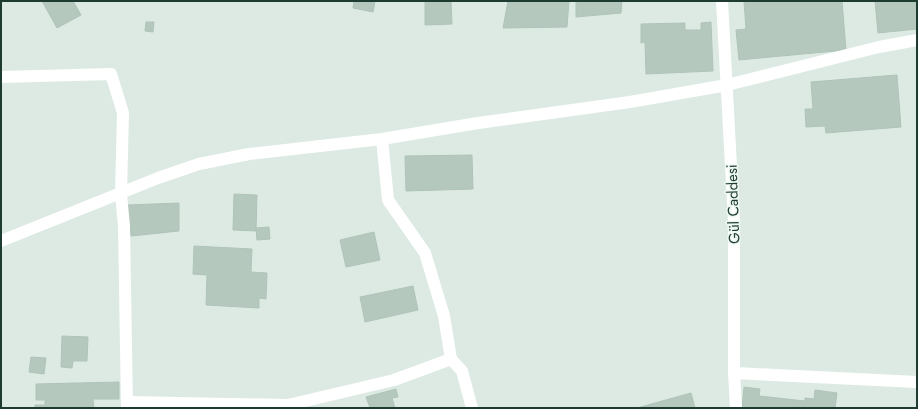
<svg xmlns="http://www.w3.org/2000/svg" width="918" height="409" viewBox="0 0 918 409" font-family="Jost,sans-serif">
<style>
.building{fill:#b5c8be;stroke:#afc4b9}
.lines{fill:none;stroke-linecap:round;stroke-linejoin:round}
.minor{stroke:#fff;stroke-width:12}
.labels{text-anchor:middle;stroke-width:3;stroke-linejoin:round;paint-order:stroke}
.street-label{font-size:15px;fill:#1d3b30;stroke:#edf7f1}
</style>
<rect width="100%" height="100%" fill="#ddeae3"/>
<g class="building">
<path d="M 42,1 L 73,1 L 81,15 L 57,28 Z"/>
<path d="M 354,1 L 375,1 L 373,12 L 353,8 Z"/>
<path d="M 425,1 L 451,1 L 452,24 L 425,25 Z"/>
<path d="M 508,1 L 569,1 L 567,27 L 503,28 Z"/>
<path d="M 576,1 L 622,1 L 621,13 L 576,17 Z"/>
<path d="M 744,1 L 842,1 L 846,50 L 739,60 L 736,30 L 746,29 Z"/>
<path d="M 875,1 L 917,1 L 917,29 L 878,33 Z"/>
<path d="M 146,22 L 154,22 L 153,32 L 145,31 Z"/>
<path d="M 711,22 L 713,71 L 646,74 L 645,42 L 641,43 L 641,24 L 685,23 L 685,30 L 701,30 L 701,23 Z"/>
<path d="M 897,75 L 901,127 L 826,133 L 825,126 L 806,127 L 805,109 L 813,109 L 811,82 Z"/>
<path d="M 472,155 L 473,189 L 406,191 L 405,156 Z"/>
<path d="M 234,194 L 257,195 L 256,231 L 233,230 Z"/>
<path d="M 179,203 L 179,231 L 131,236 L 128,205 Z"/>
<path d="M 269,227 L 270,239 L 257,240 L 256,228 Z"/>
<path d="M 374,232 L 380,260 L 346,267 L 340,240 Z"/>
<path d="M 194,246 L 252,249 L 251,272 L 267,273 L 266,299 L 259,298 L 259,308 L 206,305 L 207,275 L 193,274 Z"/>
<path d="M 413,286 L 418,310 L 365,322 L 360,297 Z"/>
<path d="M 62,336 L 88,337 L 87,361 L 73,361 L 72,368 L 61,367 Z"/>
<path d="M 31,357 L 46,358 L 44,374 L 29,372 Z"/>
<path d="M 119,382 L 119,399 L 93,399 L 94,408 L 35,408 L 35,405 L 45,405 L 45,400 L 36,400 L 36,384 Z"/>
<path d="M 744,387 L 760,389 L 759,396 L 805,401 L 805,398 L 814,399 L 815,390 L 837,393 L 835,408 L 742,408 Z"/>
<path d="M 396,389 L 398,397 L 392,398 L 395,408 L 370,408 L 366,397 Z"/>
<path d="M 691,393 L 695,408 L 637,408 Z"/>
</g>
<g class="lines">
<g class="minor">
<path d="M 722,1 L 734,221 L 734,373 L 736,408"/>
<path d="M 1,77 L 111,74 L 123,113 L 121,194 L 124,226 L 127,408"/>
<path d="M 1,241 L 158,178 L 199,164 L 249,154 L 382,139 L 478,123 L 630,102 L 727,85 L 879,47 L 917,40"/>
<path d="M 451,359 L 462,371 L 472,408"/>
<path d="M 734,373 L 917,382"/>
<path d="M 127,402 L 288,405 L 394,380 L 451,359 L 444,316 L 425,253 L 388,200 L 382,139"/>
</g>
</g>
<g class="labels">
<g class="street-label">
<text transform="translate(733 204) rotate(-92)" y="5">Gül Caddesi</text>
</g>
</g>
<rect width="918" height="409" fill="none" stroke="#1d3b30" stroke-width="4"/>
</svg>
